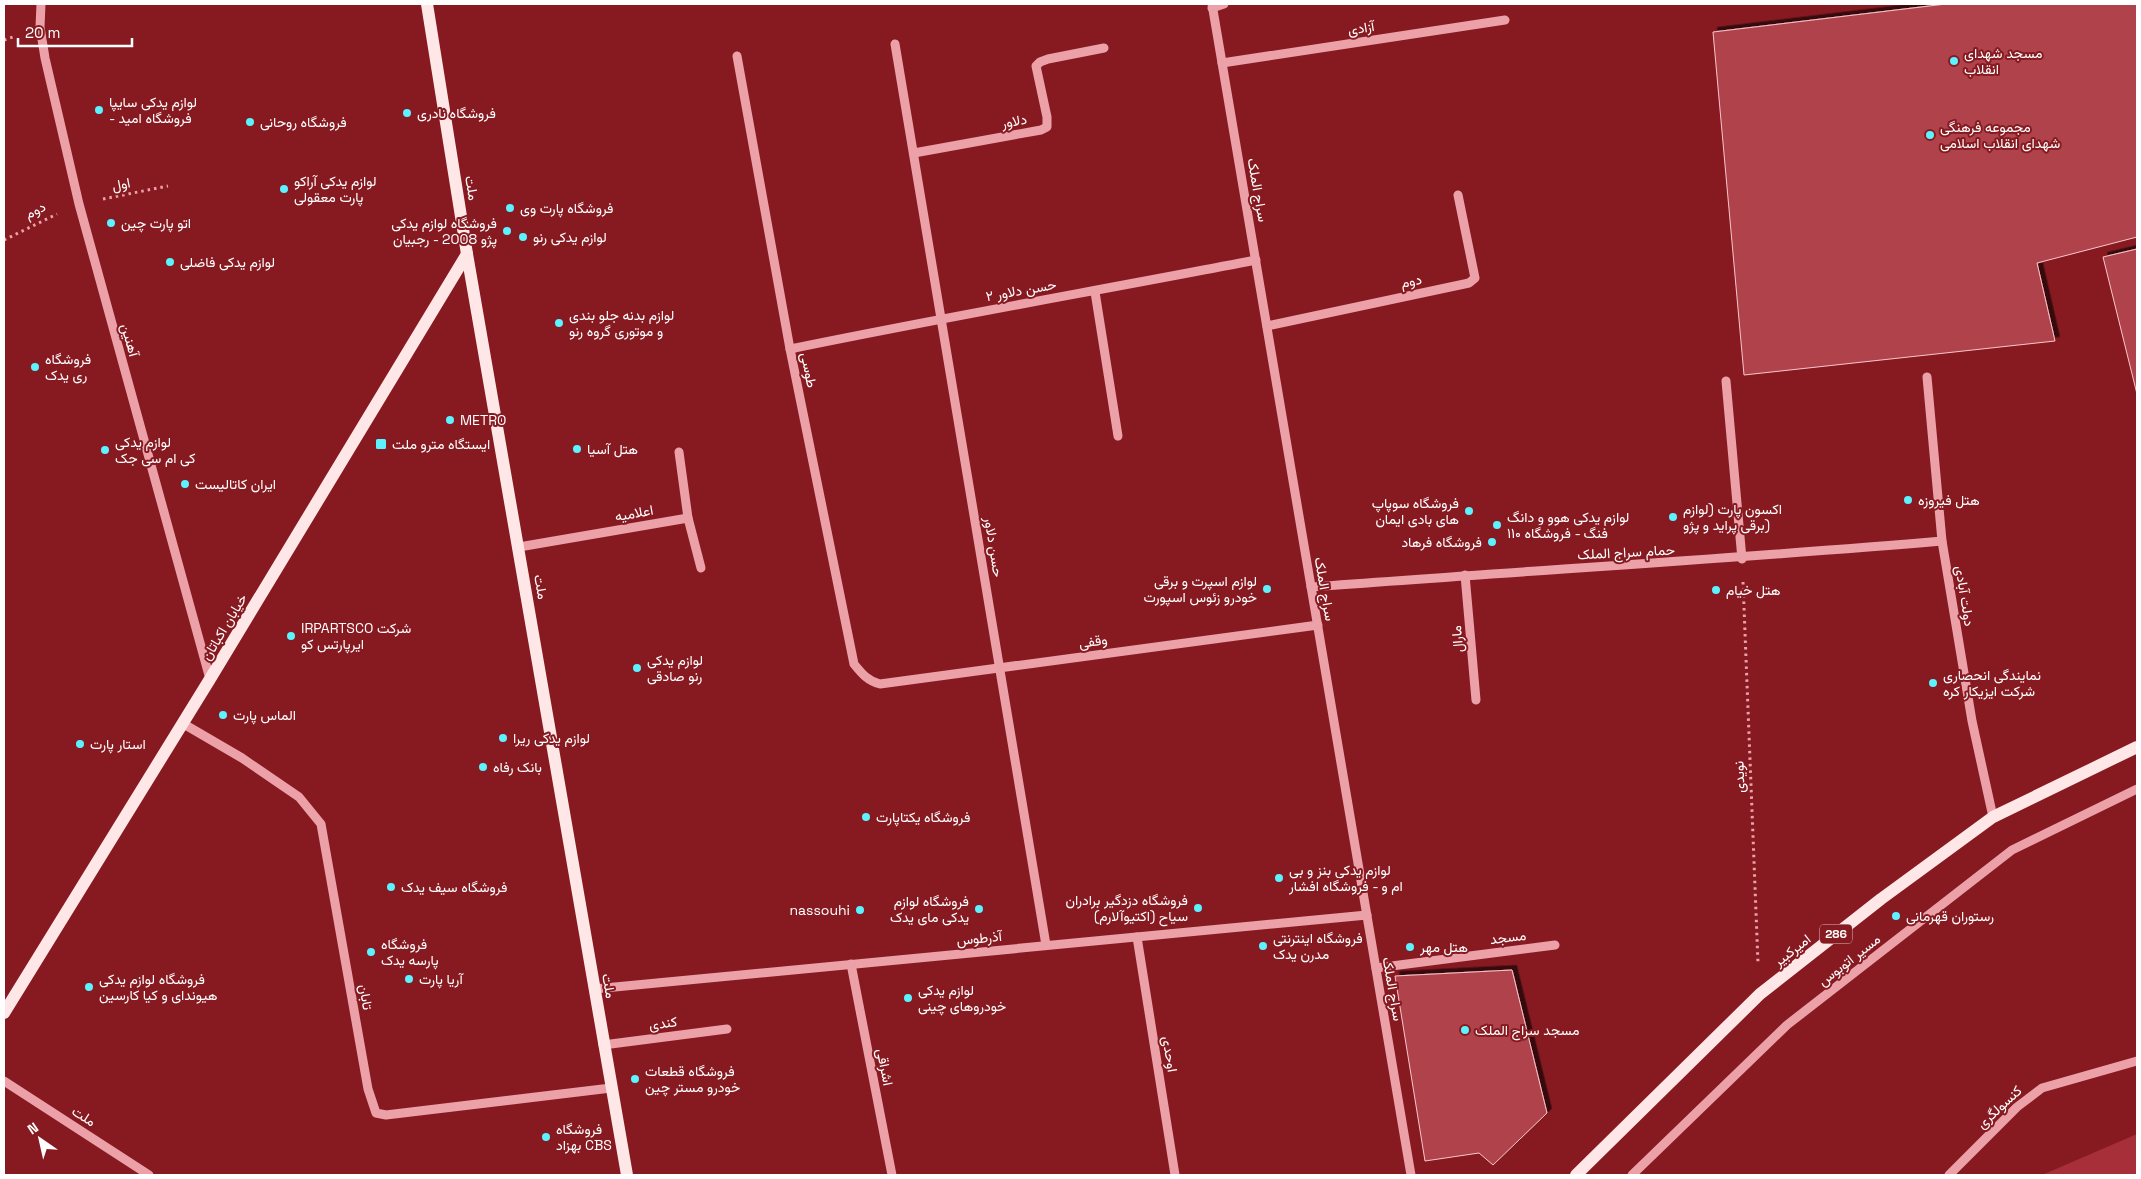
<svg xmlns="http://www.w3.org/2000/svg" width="2141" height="1179" viewBox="0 0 2141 1179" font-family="'Space Grotesk',Vazirmatn,sans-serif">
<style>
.green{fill:#a72f3a}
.building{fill:#b0424b;stroke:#f9c7cb;filter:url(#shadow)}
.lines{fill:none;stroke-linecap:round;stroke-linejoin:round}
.path{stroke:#eca1a8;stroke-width:3;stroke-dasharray:2.5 4;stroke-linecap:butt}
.minor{stroke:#eca1a8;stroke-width:9}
.major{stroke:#ffe7e7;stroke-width:12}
.poi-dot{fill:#5df2ff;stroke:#871a21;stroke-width:2}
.labels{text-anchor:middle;stroke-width:4;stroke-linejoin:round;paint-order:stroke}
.shield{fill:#871a21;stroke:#dbbabc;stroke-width:1}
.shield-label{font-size:12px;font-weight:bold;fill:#fff}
.street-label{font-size:14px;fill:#fff;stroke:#871a21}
.poi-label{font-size:14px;fill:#fff;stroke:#871a21;text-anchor:start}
</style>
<defs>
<filter id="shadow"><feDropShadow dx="4.5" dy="-4.5" stdDeviation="0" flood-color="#0009"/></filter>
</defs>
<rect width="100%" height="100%" fill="#871a21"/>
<path class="green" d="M 2137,1134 L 2137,1175 L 2042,1175 Z"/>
<g class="building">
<path d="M 1946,4 L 2137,4 L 2137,237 L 2037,263 L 2055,341 L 1744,375 L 1713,32 Z"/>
<path d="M 2137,249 L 2137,394 L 2103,257 Z"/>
<path d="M 1512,970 L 1547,1113 L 1493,1165 L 1479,1153 L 1425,1161 L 1395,976 Z"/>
</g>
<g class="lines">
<g class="path">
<path d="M 4,40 L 16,36"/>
<path d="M 103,199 L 168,186"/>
<path d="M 4,240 L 57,214"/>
<path d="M 1743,582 L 1758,963"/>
</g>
<g class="minor">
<path d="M 41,4 L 40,27 L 45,58 L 79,204 L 210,679"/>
<path d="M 1212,4 L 1411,1175"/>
<path d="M 1212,8 L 1224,4"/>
<path d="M 895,44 L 1046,945"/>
<path d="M 737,56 L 790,349 L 854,664 C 862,674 868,681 880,684 L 1318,625"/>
<path d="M 1222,63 L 1505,20"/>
<path d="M 914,153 L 1041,130 L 1047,127 L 1047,117 L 1036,66 L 1040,62 L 1048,59 L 1104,48"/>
<path d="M 1095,292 L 1118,436"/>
<path d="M 1267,326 L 1469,283 L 1475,278 L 1458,195"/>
<path d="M 790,349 C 945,317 1101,290 1256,260"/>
<path d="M 1927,377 L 1942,541 L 1972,721 L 1993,817"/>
<path d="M 1726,381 L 1742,559"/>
<path d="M 688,518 L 701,568"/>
<path d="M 519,547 L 688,518 L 679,452"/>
<path d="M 1465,575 L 1476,700"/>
<path d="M 1311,587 C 1521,571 1732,559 1942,541"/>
<path d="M 182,723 L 242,758 L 299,797 L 321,824 L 368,1089 L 376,1113 L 386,1115 L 611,1088"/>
<path d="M 1137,937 L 1175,1175"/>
<path d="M 851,964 L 892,1175"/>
<path d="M 1376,968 L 1555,945"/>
<path d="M 594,989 L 1367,915"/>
<path d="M 603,1045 L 727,1029"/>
<path d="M 4,1081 L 149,1175"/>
<path d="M 1632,1175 L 1787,1025 L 2012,850 L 2137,789"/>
<path d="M 1949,1175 L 2017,1107 L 2042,1088 L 2137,1061"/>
</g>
<g class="major">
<path d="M 427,4 L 467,254 L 627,1175"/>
<path d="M 4,1013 L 210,679 L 467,254"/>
<path d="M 1576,1175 L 1760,994 L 1881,899 L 1993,817 L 2137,747"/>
</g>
</g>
<g class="poi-dot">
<circle cx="1954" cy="61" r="5"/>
<circle cx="99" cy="110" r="5"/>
<circle cx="407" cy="113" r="5"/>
<circle cx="250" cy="122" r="5"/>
<circle cx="1930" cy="135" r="5"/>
<circle cx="284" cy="189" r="5"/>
<circle cx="510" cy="208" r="5"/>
<circle cx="111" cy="223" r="5"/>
<circle cx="507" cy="231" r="5"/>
<circle cx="523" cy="237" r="5"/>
<circle cx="170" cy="262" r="5"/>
<circle cx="559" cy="323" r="5"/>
<circle cx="35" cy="367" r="5"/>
<circle cx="450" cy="420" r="5"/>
<rect x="375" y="438" width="12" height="12" rx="2.5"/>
<circle cx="577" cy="449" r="5"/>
<circle cx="105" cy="450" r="5"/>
<circle cx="185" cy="484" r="5"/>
<circle cx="1908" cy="500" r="5"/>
<circle cx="1469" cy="511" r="5"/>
<circle cx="1673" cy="517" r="5"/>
<circle cx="1497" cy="525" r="5"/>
<circle cx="1492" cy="542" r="5"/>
<circle cx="1267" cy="589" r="5"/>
<circle cx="1716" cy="590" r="5"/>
<circle cx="291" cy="636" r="5"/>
<circle cx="637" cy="668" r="5"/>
<circle cx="1933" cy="683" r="5"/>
<circle cx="223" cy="715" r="5"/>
<circle cx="503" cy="738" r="5"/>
<circle cx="80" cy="744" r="5"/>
<circle cx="483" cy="767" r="5"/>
<circle cx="866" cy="817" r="5"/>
<circle cx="1279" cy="878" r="5"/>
<circle cx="391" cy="887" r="5"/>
<circle cx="1198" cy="908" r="5"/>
<circle cx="979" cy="909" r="5"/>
<circle cx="860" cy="910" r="5"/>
<circle cx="1896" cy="916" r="5"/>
<circle cx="1263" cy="946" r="5"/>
<circle cx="1410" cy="947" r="5"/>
<circle cx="371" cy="952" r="5"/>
<circle cx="409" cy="979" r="5"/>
<circle cx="89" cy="987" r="5"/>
<circle cx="908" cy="998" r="5"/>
<circle cx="1465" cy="1030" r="5"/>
<circle cx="635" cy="1079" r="5"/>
<circle cx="546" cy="1137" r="5"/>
</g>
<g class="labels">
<rect class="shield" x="1820" y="924.5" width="32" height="19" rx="4"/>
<g class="shield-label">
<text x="1836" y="938">286</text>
</g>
<g class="street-label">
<text transform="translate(1361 28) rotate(-9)" y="5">آزادی</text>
<text transform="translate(1014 121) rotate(-10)" y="5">دلاور</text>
<text transform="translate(121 184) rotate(-11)" y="5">اول</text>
<text transform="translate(472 188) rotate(81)" y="5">ملت</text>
<text transform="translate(1258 190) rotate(80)" y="5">سراج الملک</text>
<text transform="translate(35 210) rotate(-26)" y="5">دوم</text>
<text transform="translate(1411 281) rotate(-12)" y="5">دوم</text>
<text transform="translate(1021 290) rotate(-10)" y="5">حسن دلاور ۲</text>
<text transform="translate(130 340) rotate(75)" y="5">آهنین</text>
<text transform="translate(809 370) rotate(79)" y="5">طوسی</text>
<text transform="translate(634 513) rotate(-10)" y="5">اعلامیه</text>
<text transform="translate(994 547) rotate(81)" y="5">حسن دلاور</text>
<text transform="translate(1626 552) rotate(-3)" y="5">حمام سراج الملک</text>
<text transform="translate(541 587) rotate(80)" y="5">ملت</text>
<text transform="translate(1325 589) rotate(80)" y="5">سراج الملک</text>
<text transform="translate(1965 596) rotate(81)" y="5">دولت آبادی</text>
<text transform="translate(224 627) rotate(-59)" y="5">خیابان اکباتان</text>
<text transform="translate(1457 639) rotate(-95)" y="5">مارال</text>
<text transform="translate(1093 641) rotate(-8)" y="5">وقفی</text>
<text transform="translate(1739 777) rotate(-92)" y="5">نویدی</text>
<text transform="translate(1508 937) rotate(-7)" y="5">مسجد</text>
<text transform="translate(979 938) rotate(-6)" y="5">آذرطوس</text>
<text transform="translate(1792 950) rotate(-38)" y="5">امیرکبیر</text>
<text transform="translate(1849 960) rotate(-38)" y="5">مسیر اتوبوس</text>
<text transform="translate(609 986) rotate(80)" y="5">ملت</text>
<text transform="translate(1393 989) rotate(80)" y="5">سراج الملک</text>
<text transform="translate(366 997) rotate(80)" y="5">تابان</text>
<text transform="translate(663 1023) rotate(-7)" y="5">کندی</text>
<text transform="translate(1170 1054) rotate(81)" y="5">اوحدی</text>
<text transform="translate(885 1067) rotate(79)" y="5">اشراقی</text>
<text transform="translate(1999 1107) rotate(-43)" y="5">کنسولگری</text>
<text transform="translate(84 1116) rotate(33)" y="5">ملت</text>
</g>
<g class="poi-label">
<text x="1964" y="58">مسجد شهدای<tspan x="1964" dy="16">انقلاب</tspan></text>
<text x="109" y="107">لوازم یدکی سایپا<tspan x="109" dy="16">- فروشگاه امید</tspan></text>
<text x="417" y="118">فروشگاه نادری</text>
<text x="260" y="127">فروشگاه روحانی</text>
<text x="1940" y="132">مجموعه فرهنگی<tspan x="1940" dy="16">شهدای انقلاب اسلامی</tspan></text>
<text x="294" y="186">لوازم یدکی آراکو<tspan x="294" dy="16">پارت معقولی</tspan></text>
<text x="520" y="213">فروشگاه پارت وی</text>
<text x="121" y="228">اتو پارت چین</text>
<text x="497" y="228" text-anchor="end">فروشگاه لوازم یدکی<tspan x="497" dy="16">پژو 2008 - رجبیان</tspan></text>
<text x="533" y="242">لوازم یدکی رنو</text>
<text x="180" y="267">لوازم یدکی فاضلی</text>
<text x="569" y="320">لوازم بدنه جلو بندی<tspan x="569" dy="16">و موتوری گروه رنو</tspan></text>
<text x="45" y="364">فروشگاه<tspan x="45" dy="16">ری یدک</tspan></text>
<text x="460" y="425">METRO</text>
<text x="115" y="447">لوازم یدکی<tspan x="115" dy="16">کی ام سی جک</tspan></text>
<text x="392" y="449">ایستگاه مترو ملت</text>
<text x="587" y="454">هتل آسیا</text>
<text x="195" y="489">ایران کاتالیست</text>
<text x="1918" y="505">هتل فیروزه</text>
<text x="1459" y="508" text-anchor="end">فروشگاه سوپاپ<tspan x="1459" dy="16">های بادی ایمان</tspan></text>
<text x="1683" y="514">اکسون پارت (لوازم<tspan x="1683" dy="16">برقی پراید و پژو)</tspan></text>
<text x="1507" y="522">لوازم یدکی هوو و دانگ<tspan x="1507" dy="16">فنگ - فروشگاه ۱۱۰</tspan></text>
<text x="1482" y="547" text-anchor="end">فروشگاه فرهاد</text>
<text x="1257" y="586" text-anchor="end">لوازم اسپرت و برقی<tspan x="1257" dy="16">خودرو زئوس اسپورت</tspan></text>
<text x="1726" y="595">هتل خیام</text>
<text x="301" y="633">IRPARTSCO شرکت<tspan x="301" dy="16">ایرپارتس کو</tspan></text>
<text x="647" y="665">لوازم یدکی<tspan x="647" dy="16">رنو صادقی</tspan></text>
<text x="1943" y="680">نمایندگی انحصاری<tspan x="1943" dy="16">شرکت ایزیکار کره</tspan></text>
<text x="233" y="720">الماس پارت</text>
<text x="513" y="743">لوازم یدکی ریرا</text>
<text x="90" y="749">استار پارت</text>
<text x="493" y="772">بانک رفاه</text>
<text x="876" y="822">فروشگاه یکتاپارت</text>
<text x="1289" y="875">لوازم یدکی بنز و بی<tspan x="1289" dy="16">ام و - فروشگاه افشار</tspan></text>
<text x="401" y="892">فروشگاه سیف یدک</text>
<text x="1188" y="905" text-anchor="end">فروشگاه دزدگیر برادران<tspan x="1188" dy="16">سیاح (اکتیوآلارم)</tspan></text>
<text x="969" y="906" text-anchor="end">فروشگاه لوازم<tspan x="969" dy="16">یدکی مای یدک</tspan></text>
<text x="850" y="915" text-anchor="end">nassouhi</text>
<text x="1906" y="921">رستوران قهرمانی</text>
<text x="1273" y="943">فروشگاه اینترنتی<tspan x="1273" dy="16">مدرن یدک</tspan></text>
<text x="381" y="949">فروشگاه<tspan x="381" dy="16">پارسه یدک</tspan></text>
<text x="1420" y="952">هتل مهر</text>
<text x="99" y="984">فروشگاه لوازم یدکی<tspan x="99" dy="16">هیوندای و کیا کارسین</tspan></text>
<text x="419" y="984">آریا پارت</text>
<text x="918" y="995">لوازم یدکی<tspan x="918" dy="16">خودروهای چینی</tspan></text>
<text x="1475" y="1035">مسجد سراج الملک</text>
<text x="645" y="1076">فروشگاه قطعات<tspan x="645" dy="16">خودرو مستر چین</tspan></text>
<text x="556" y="1134">فروشگاه<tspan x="556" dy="16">بهزاد CBS</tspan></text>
</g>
</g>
<rect width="2141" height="1179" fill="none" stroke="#ffffff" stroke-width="10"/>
<g transform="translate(40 1139) rotate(326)" stroke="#871a21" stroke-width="4" paint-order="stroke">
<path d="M0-4L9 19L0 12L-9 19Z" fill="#ffffff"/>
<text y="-8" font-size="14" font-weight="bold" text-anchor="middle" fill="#ffffff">N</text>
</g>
<path d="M18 38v8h114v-8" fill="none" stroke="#ffffff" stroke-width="2.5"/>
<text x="25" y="38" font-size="15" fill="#ffffff" stroke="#871a21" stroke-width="4" paint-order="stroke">20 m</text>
</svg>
